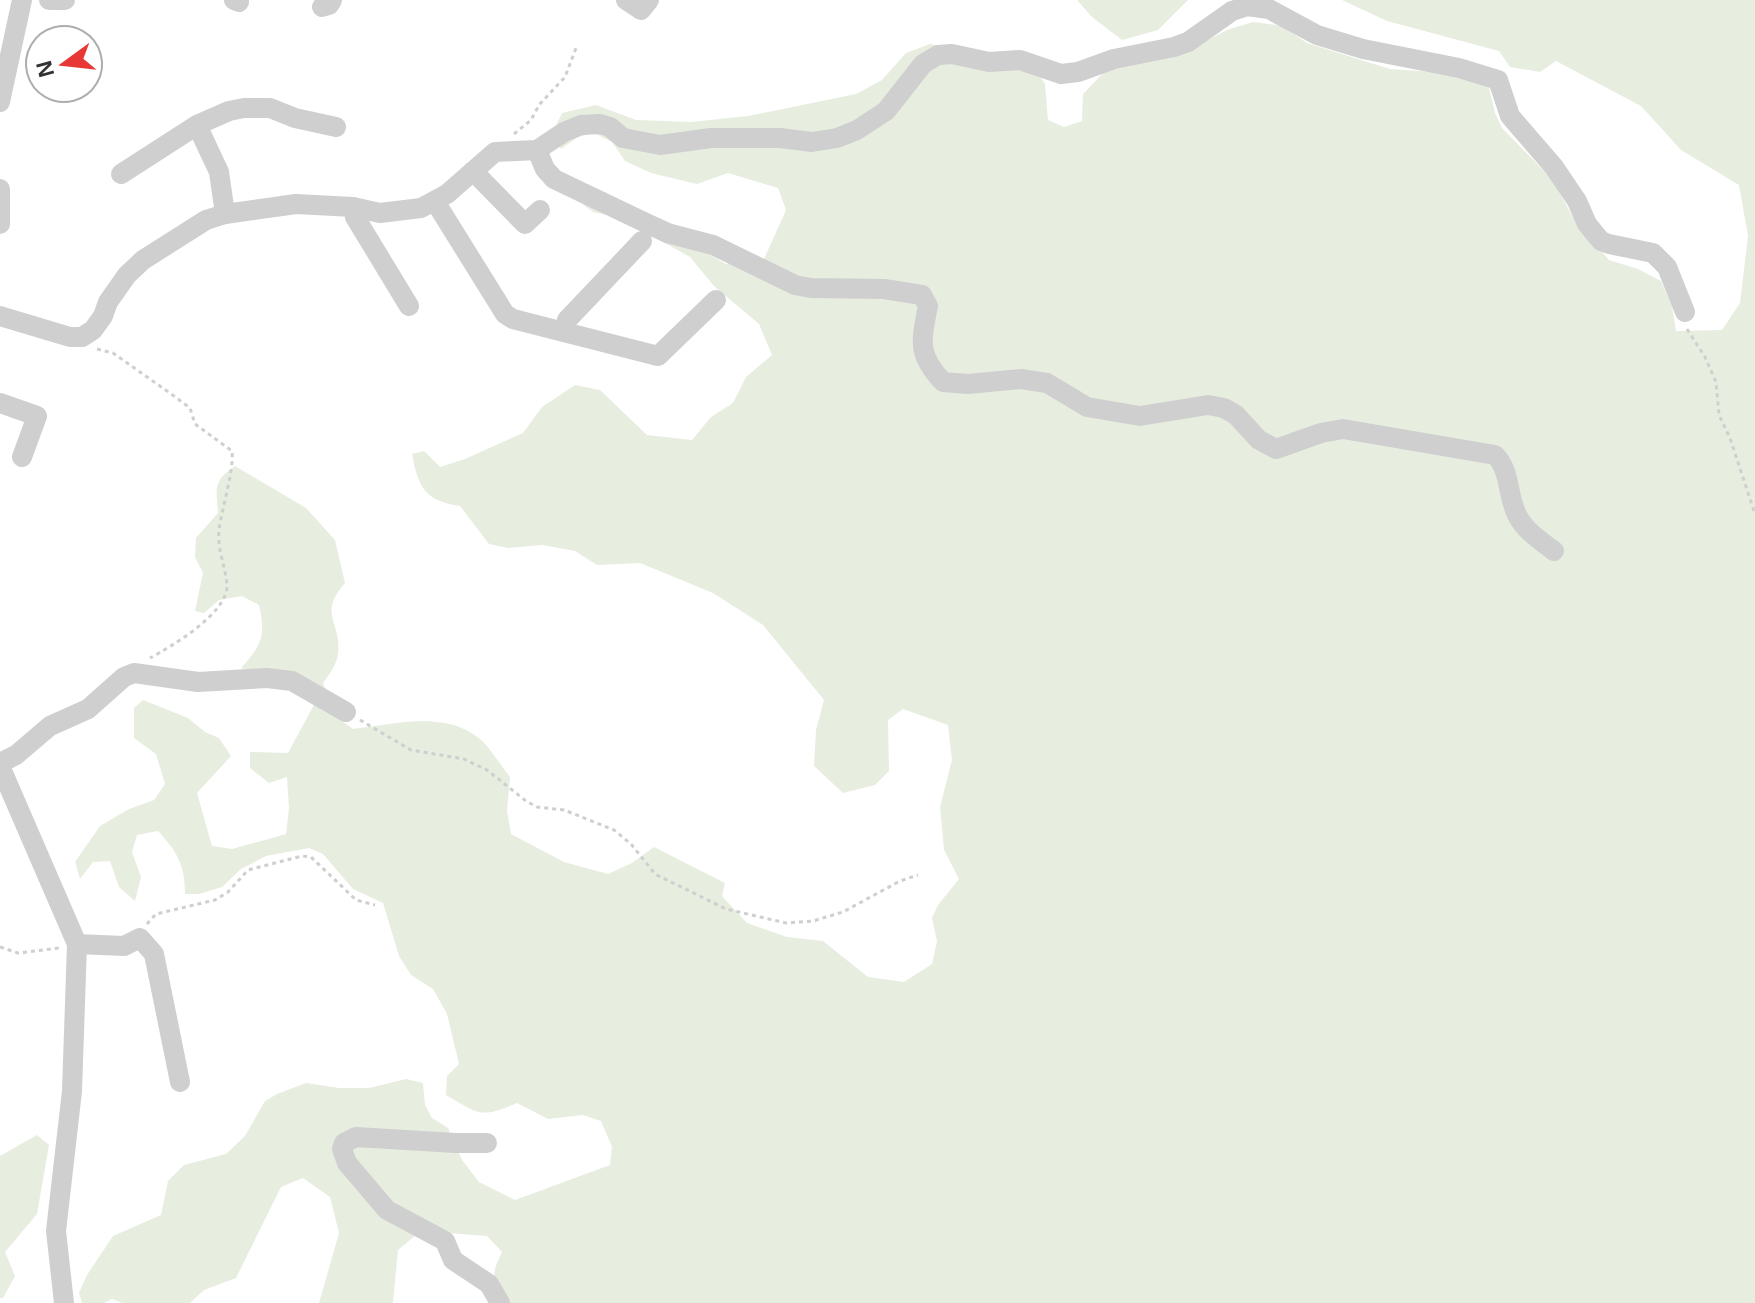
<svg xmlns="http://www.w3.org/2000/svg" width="1755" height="1303" viewBox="0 0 1755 1303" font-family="Helvetica,sans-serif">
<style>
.green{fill:#e7eee0}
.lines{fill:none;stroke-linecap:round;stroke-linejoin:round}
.path{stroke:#cfcfcf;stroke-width:3;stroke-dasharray:4 4;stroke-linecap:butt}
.minor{stroke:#cfcfcf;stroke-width:20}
</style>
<rect width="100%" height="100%" fill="#fff"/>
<g class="green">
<path d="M 1077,0 L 1188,0 L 1158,30 L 1122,40 L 1092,17 Z"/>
<path d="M 1342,0 L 1755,0 L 1755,1303 L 503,1303 C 491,1281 491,1275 502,1252 L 487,1236 L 421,1231 L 398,1250 L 393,1303 L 319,1303 L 339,1233 L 330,1197 L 303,1178 L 281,1187 L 236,1278 L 204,1290 L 190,1303 L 122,1303 L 112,1299 L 104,1303 L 82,1303 L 79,1293 L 87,1275 L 113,1236 L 161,1215 L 168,1181 L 184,1165 L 226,1154 L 245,1136 L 265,1101 L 277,1094 L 306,1083 L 339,1088 L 369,1088 L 406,1079 L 423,1083 L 425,1105 L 432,1118 L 448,1128 L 462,1160 L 479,1182 L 515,1200 L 610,1165 L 612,1147 L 601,1121 L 583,1115 L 548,1119 L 517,1103 C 480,1119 479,1114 446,1095 L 447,1076 L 459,1064 L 447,1014 L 433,989 L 411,975 L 399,956 L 383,903 L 353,889 L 323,854 L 309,848 L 266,856 L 241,869 L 222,887 L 199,894 L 185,894 C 185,864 177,852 158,831 L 137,835 L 132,852 L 141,877 L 135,901 L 119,887 L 110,861 L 93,862 L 80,879 L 75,862 L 100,826 L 129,809 L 154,800 L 165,784 L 156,754 L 134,738 L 134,708 L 143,700 L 188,718 L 205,732 L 219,738 L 231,756 L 197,793 L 212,846 L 232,849 L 286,834 L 289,808 L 287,777 L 269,783 L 250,768 L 250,752 L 288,753 L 316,701 L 255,672 L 241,668 C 262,645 266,636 259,605 L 242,596 L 219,600 L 204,613 L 195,611 L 203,573 L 195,557 L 196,538 L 218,513 C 216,488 213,481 235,466 L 306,508 L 335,540 L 345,583 C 317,615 342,621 338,655 C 336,665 329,675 323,683 L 334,715 L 353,729 C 397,724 453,708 487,746 C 495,756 502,767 510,777 L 507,811 L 511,834 L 564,862 L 608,874 L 632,863 L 654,847 L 725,883 L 722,896 L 747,923 L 787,937 L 823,941 L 868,977 L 904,982 L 932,964 L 937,941 L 932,918 L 938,905 L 959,879 L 944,850 L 940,807 L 952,760 L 948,725 L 903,709 L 888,720 L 889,771 L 875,785 L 843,793 L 814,766 L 816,730 L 824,700 L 763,625 L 713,593 L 640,563 L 597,565 L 575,551 L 542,545 L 508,548 L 489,544 L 460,506 C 424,501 418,486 412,454 L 424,451 L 440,467 L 465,459 L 523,433 L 542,407 L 575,385 L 600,390 L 647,435 L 692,440 L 711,417 L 733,403 L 746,377 L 772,355 L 759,324 L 714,286 L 690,257 L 618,217 L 593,212 L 552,181 L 615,199 L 671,223 L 698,248 L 726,264 L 764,259 L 786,210 L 778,188 L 728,173 L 697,184 L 651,173 L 625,161 L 612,142 L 594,133 L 578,137 L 561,149 L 551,136 L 562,113 L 596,105 L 636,120 L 691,122 L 748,116 L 856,94 L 882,80 L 906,53 L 930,44 L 980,52 L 1036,70 L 1045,84 L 1048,120 L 1064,127 L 1082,121 L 1083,94 L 1103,73 L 1145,60 L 1187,51 L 1227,30 L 1253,22 L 1282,26 L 1307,43 L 1390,69 L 1450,73 L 1489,88 L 1495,113 L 1502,128 L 1552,179 L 1574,219 L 1609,260 L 1638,269 L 1661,281 L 1672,306 L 1676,331 L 1722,330 L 1740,303 L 1748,236 L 1739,185 L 1681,150 L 1641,106 L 1556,61 L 1540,72 L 1510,67 L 1499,51 L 1387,21 Z"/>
<path d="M 37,1135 L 49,1145 L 37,1214 L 5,1252 L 15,1276 L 3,1298 L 0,1298 L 0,1156 Z"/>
</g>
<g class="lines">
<g class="path">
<path d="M 514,134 L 531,120 L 539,105 L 565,77 L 576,48"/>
<path d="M 1687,329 L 1705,357 L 1716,382 L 1719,415 L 1730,438 L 1755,514"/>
<path d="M 97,349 L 113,353 L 174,396 L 190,408 L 195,424 L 232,451 C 234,472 222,507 219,530 C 217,548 225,566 227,584 C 229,613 172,646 150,658"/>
<path d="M 360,720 L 411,750 L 464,759 L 487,770 L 526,801 L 537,807 L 564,810 L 614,830 L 631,844 L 655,874 L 726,909 L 786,923 L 813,921 L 843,912 L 900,881 L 918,875"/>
<path d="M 147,924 L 156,914 L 215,900 L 228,892 L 248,870 L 302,856 L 311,857 L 356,900 L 375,905"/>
<path d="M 0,947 L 18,953 L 59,948"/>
</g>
<g class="minor">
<path d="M 49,0 L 65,0"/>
<path d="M 234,0 L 239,2"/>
<path d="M 626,0 L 641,10 L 649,0"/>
<path d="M 322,7 L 329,5 L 332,0"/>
<path d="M 0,102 L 22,0"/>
<path d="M 197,125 L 229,111 L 244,108 L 270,108 L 295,118 L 336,127"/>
<path d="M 537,150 L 545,169 L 554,179 L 667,233 L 713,245 L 795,285 L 811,288 L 884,289 L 922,295 L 928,306 C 921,342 917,354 943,382 L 968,384 L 1021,379 L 1047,383 L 1087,407 L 1140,416 L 1208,405 L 1224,408 L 1236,415 L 1259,440 L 1276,449 L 1321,433 L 1343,429 L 1495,455 C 1511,471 1507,495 1517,515 C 1525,531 1541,541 1554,551"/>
<path d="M 473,171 L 525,224 L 540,210"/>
<path d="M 121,174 L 197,125 L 219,172 L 225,214"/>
<path d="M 0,189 L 0,224"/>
<path d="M 436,203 L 505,314 L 513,319 L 658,356 L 716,300"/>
<path d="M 353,207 L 355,217 L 409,306"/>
<path d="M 0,316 L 70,337 L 82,337 L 93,330 L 103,316 L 108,302 L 127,275 L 143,260 L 206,220 L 225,214 L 296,204 L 353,207 L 380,213 L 421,208 L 447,194 L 495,152 L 537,150 L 564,132 L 581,125 L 600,124 L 610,127 L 623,138 L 660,145 L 711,138 L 780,138 L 812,142 L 837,138 L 857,130 L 886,111 L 923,64 L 938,55 L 952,54 L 989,62 L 1020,60 L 1061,74 L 1078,72 L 1114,59 L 1174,47 L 1188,42 L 1232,11 L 1247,6 L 1269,9 L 1317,35 L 1363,49 L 1459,68 L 1498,80 L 1510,116 L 1554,167 L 1577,201 L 1587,224 L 1601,241 L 1609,244 L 1653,253 L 1667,267 L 1685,312"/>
<path d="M 564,332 L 567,320 L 642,241"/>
<path d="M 0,403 L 37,416 L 22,457"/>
<path d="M 0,763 L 16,755 L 50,726 L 88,709 L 124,677 L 134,673 L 198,682 L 267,678 L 292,681 L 346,712"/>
<path d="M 0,766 L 77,944 L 72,1091 L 56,1231 L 64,1303"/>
<path d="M 77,944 L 124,946 L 140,938 L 154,954 L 180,1082"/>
<path d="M 487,1143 L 455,1143 L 356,1137 L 344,1143 L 342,1149 L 347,1163 L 387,1210 L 445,1241 L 453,1260 L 489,1284 L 500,1303"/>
</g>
</g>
<g transform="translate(64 64) rotate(255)"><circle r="38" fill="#ffffff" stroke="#adadad" stroke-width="2"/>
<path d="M0-6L14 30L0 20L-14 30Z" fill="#e83835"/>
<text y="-12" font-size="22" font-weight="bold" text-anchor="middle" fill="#323232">N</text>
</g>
</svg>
